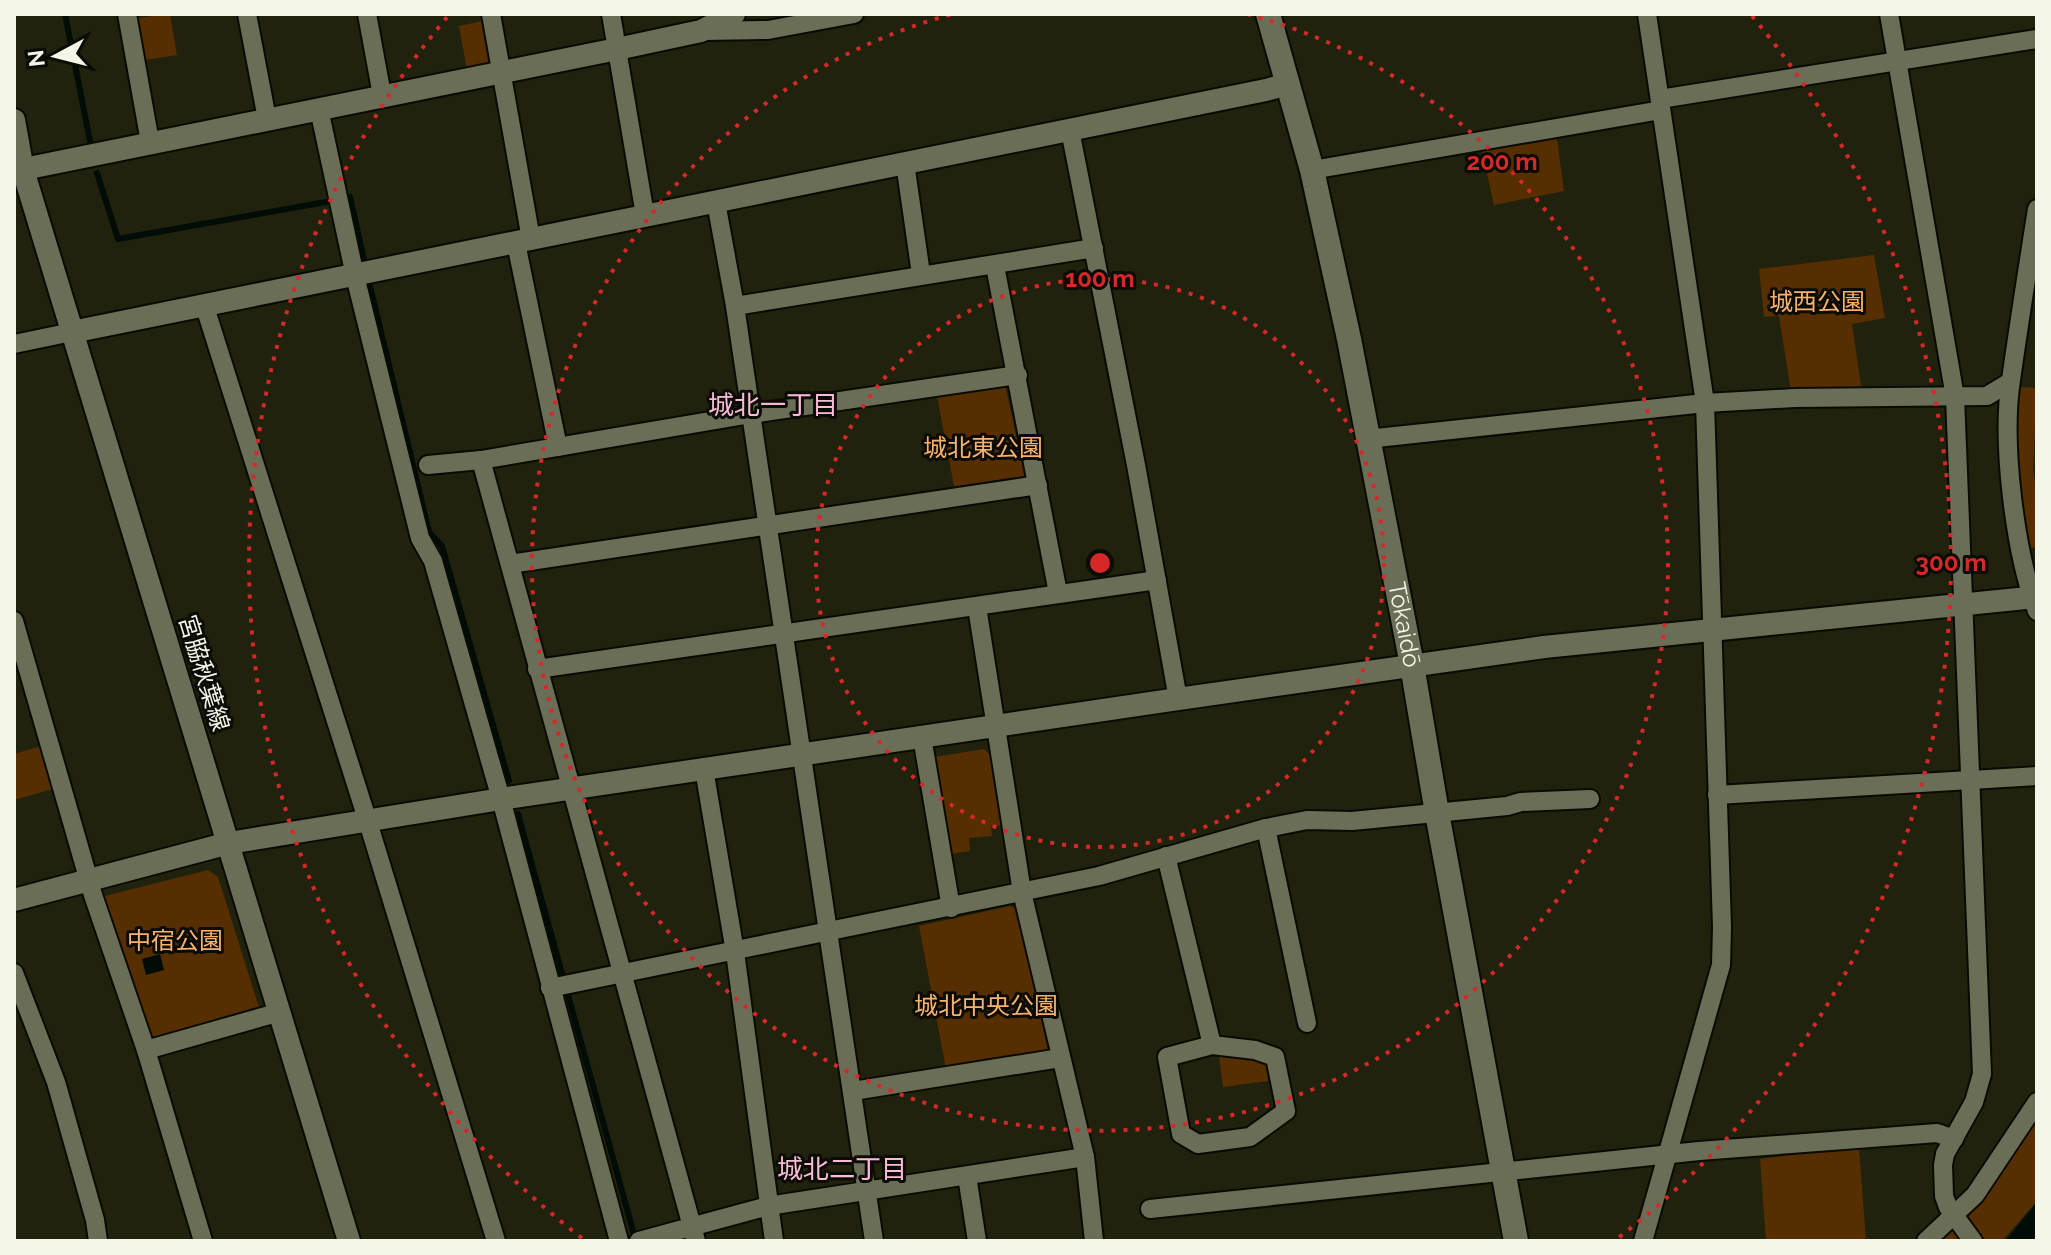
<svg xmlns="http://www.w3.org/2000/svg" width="2051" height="1255" viewBox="0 0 2051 1255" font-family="Raleway,'Noto Sans JP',sans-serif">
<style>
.green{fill:#562e00}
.water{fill:#000c05}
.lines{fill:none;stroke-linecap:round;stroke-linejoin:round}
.stream{stroke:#000c05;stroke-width:6}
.minor-casing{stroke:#0a0b00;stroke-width:22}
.tertiary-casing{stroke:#0a0b00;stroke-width:26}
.secondary-casing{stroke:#0a0b00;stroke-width:28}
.minor{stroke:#6b6e56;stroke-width:18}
.tertiary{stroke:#6b6e56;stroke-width:22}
.secondary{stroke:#6b6e56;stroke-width:24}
.ring{fill:none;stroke:#d62828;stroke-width:4;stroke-dasharray:4 8}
.labels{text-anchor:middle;stroke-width:6;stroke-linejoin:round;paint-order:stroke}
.park-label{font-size:24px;fill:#f9b26e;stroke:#0a0b04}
.street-label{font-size:24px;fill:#f3f5e7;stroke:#0a0b04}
.neighbourhood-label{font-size:26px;fill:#f9bbd7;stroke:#0a0b04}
.centre{fill:#d62828;stroke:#0a0b04;stroke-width:4}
.ring-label{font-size:24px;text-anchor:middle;font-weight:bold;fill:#d62828;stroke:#0a0b04;stroke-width:6;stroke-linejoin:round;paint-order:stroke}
</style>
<rect width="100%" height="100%" fill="#20220d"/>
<g class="green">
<path d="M 170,14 L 177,55 L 145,60 L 138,18 Z"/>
<path d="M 483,21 L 490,58 L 487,65 L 467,70 L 459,26 Z"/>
<path d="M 1557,139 L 1564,191 L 1494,205 L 1482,151 Z"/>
<path d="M 1874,255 L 1885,318 L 1852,324 L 1862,392 L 1791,392 L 1779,316 L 1764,317 L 1759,269 Z"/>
<path d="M 1004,380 L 1026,480 L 955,491 L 936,391 Z"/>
<path d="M 2019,387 L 2037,388 L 2033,471 L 2037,494 L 2037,547 L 2031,548 C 2012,500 2014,439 2019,387 Z"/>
<path d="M 41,746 L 53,789 L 14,800 L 14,754 Z"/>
<path d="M 984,749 L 992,757 L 1003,825 L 991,827 L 992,836 L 969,838 L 970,851 L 950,854 L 934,757 Z"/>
<path d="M 208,870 L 218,877 L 261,1014 L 150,1046 L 97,898 Z"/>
<path d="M 1010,906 L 1018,909 L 1048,1051 L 946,1069 L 919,926 Z"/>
<path d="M 1219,1056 L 1256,1057 L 1266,1065 L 1268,1081 L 1223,1087 Z"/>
<path d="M 2037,1117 L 2037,1201 L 2002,1241 L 1941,1241 L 1966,1218 Z"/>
<path d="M 1859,1147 L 1866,1241 L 1766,1241 L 1760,1159 Z"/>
</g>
<g class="water">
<path d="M 160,954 L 164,970 L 146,975 L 142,959 Z"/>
<path d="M 2037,1202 L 2037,1241 L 2005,1241 Z"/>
</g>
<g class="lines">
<g class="stream">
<path d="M 65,14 L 90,141"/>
<path d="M 97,173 L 118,239 L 326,202"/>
<path d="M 350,197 L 364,260"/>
<path d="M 370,286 L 429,532 L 442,546 L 509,781"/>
<path d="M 518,814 L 635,1238"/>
</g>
<g class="minor-casing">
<g id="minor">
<path d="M 127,14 L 150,142"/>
<path d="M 247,14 L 267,119"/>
<path d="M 367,14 L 382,95"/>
<path d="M 491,14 L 531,239"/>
<path d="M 611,14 L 645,215"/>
<path d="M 1889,14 L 1955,397 L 1982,1074 L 1974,1102 L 1945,1154 L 1943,1165 L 1944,1196 L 1948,1207 L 1973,1241"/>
<path d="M 704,31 L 768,30 L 854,14"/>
<path d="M 1660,99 L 2037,39"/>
<path d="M 319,109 L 355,276 L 420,538 L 433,561 L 501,799 L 619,1241"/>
<path d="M 1070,130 L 1136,465 L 1178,699"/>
<path d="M 905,163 L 921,274"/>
<path d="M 1312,170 L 1661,110"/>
<path d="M 716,202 L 735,306 L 874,1241"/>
<path d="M 2037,209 C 2028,266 2019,323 2011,380 C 2001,443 2015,552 2037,611"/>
<path d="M 516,243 L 558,447"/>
<path d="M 995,266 L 1058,593"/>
<path d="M 204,304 L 368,822 L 496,1241"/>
<path d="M 735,306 L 1094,248"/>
<path d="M 14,344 L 72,332"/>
<path d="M 1367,439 L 1705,403 L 1794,398 L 1987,396 L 2010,382"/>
<path d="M 481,460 L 696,1241"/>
<path d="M 428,465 L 481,460 L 751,414 L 1018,375"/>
<path d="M 510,564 L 1038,485"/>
<path d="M 977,607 L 1022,892 L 1085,1157 L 1094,1241"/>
<path d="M 14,621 L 93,895 L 146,1050 L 203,1241"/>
<path d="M 537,669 L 1157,580"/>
<path d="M 922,737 L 951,908"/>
<path d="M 704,769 L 735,952 L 774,1241"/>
<path d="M 1717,795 L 2037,776"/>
<path d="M 1266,828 L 1307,1023"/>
<path d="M 1166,856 L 1212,1045 L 1167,1057 L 1181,1134 L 1198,1144 L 1250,1137 L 1286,1111 L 1275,1057 L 1255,1050 L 1212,1045"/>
<path d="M 14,973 L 56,1082 L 95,1220 L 98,1241"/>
<path d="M 550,988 L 1099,876 L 1266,828 L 1307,820 L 1352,821 L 1507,806 L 1521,802 L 1590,799"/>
<path d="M 146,1050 L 280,1012"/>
<path d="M 853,1091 L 1060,1058"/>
<path d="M 967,1176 L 977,1241"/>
<path d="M 1150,1209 L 1699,1151 L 1937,1133 L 1954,1139"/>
<path d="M 639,1241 L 768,1206 L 1085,1157"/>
<path d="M 1643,1241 L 1721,965 L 1722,927 L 1705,403 L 1647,14"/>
<path d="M 1926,1241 L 1975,1195 L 2037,1102"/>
</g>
</g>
<g class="tertiary-casing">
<g id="tertiary">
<path d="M 14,120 L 23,170 L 349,1241"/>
<path d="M 14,171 L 617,49 L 701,31 L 734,14"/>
<path d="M 72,332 L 1266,90 L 1288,84"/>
<path d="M 14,900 L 229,843 L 501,799 L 1178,699 L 1544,647 L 2037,597"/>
</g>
</g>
<g class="secondary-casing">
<g id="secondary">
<path id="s1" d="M 1268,14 L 1312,170 L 1349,339 L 1412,665 L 1437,813 L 1516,1241"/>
</g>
</g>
<use href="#minor" class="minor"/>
<use href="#tertiary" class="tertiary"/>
<use href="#secondary" class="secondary"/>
</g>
<g class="ring">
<circle cx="1100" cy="563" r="284"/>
<path d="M1247 14A568 568 0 1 1 953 14"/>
<path d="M582 1238A851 851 0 0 1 448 16M1752 16A851 851 0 0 1 1618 1238"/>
</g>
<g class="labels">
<g class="park-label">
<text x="1817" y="310">城西公園</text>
<text x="983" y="456">城北東公園</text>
<text x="175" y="949">中宿公園</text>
<text x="986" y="1014">城北中央公園</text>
</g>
<g class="street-label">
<text dy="8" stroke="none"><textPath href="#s1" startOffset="626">Tōkaidō</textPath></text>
<text transform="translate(204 673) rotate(73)" y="8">宮脇秋葉線</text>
</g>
<g class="neighbourhood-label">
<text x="773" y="414">城北一丁目</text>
<text x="842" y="1178">城北二丁目</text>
</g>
</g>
<circle cx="1100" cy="563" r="12" class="centre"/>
<g class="ring-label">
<text x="1502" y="170">200 m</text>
<text x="1100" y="287">100 m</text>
<text x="1951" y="571">300 m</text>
</g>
<rect width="2051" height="1255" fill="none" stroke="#f3f5e7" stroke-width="32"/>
<g transform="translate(56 56) rotate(263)" stroke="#0a0b04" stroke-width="6" paint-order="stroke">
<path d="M0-6L14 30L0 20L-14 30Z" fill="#f3f5e7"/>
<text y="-12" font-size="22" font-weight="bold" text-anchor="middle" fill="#f3f5e7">N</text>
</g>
</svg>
